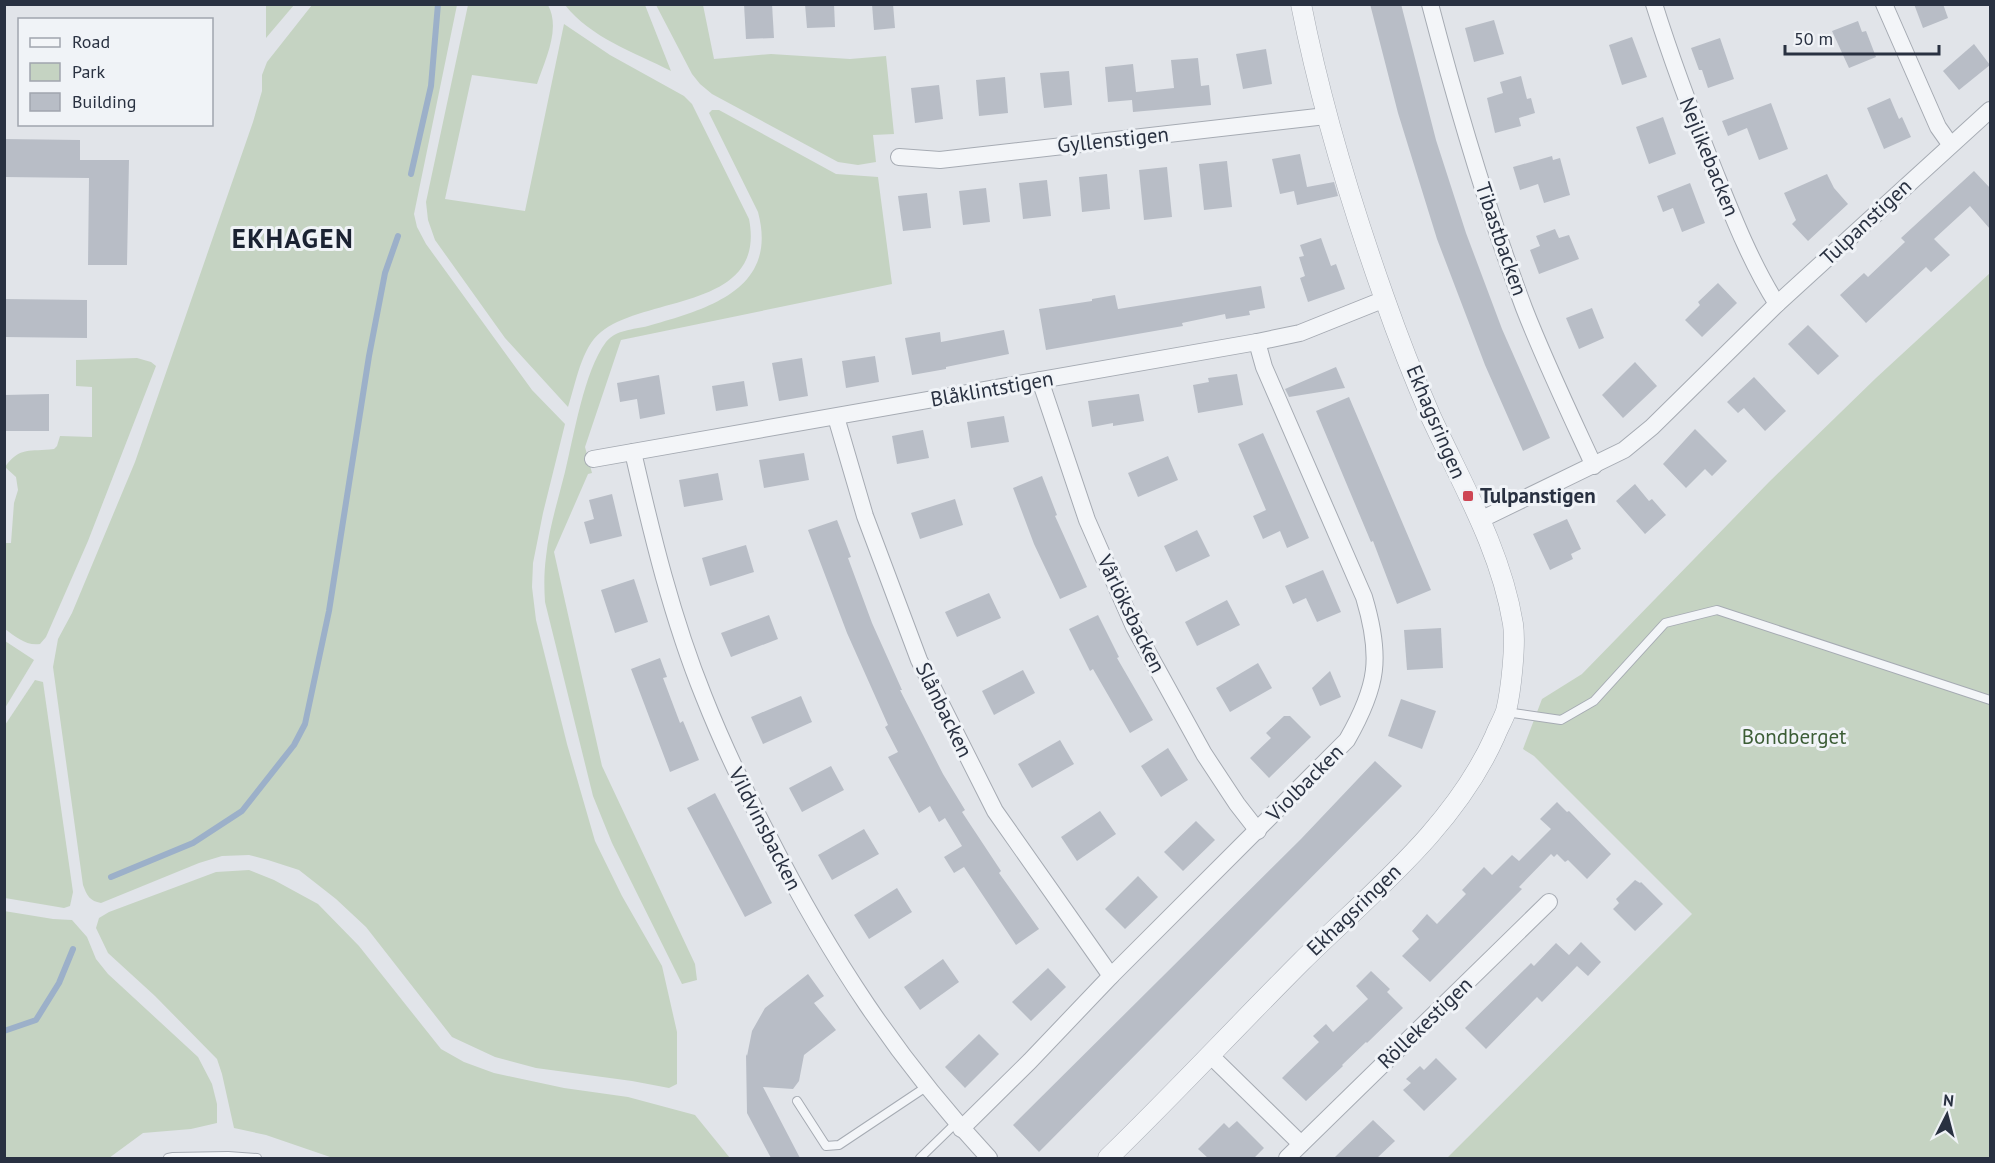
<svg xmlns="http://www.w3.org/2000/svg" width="1995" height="1163" viewBox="0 0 1995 1163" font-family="'PT Sans',sans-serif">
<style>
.green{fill:#c5d3c2}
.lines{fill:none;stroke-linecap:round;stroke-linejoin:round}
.stream{stroke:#9cb0c9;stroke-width:6}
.building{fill:#b8bdc6}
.service-casing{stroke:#a6abb3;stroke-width:10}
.minor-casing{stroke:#a6abb3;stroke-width:18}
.tertiary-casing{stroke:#a6abb3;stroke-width:21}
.service{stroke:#f3f5f8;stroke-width:8}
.minor{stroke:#f3f5f8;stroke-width:16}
.tertiary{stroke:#f3f5f8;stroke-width:20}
.poi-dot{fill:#ce4654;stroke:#f0f3f7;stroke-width:2}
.labels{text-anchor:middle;stroke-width:6;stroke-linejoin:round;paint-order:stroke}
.street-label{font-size:21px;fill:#293141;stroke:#f0f3f7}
.poi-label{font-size:21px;font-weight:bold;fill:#293141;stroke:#f0f3f7;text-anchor:start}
.park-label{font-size:21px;fill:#3c5d36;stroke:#f0f3f7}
.district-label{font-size:27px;font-weight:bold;letter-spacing:1.5px;fill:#1b2232;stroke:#f0f3f7}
</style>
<rect width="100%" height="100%" fill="#e1e4e9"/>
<g class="green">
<path d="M 266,5 L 294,5 L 266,38 Z"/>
<path d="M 312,5 L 457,5 L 414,214 L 417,227 L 426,244 L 532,390 L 565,424 L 543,513 L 533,563 L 532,587 L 536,620 L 567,744 L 595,841 L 622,896 L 662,966 L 677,1032 L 677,1084 L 669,1088 L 632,1081 L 536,1068 L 495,1057 L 452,1037 L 366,927 L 336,899 L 299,870 L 268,860 L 249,855 L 222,856 L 199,863 L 101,903 C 90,901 87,896 83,885 L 53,667 L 58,639 L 72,613 L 135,462 L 253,122 L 262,91 L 262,75 L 267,62 Z"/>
<path d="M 468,5 L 548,5 C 561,29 545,60 537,84 L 472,75 L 445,199 L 525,211 L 564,24 L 610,55 L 684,96 L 692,104 L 749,219 C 767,310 647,295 601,332 C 581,348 576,383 568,407 L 505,338 L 435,240 L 428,220 L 426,202 Z"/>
<path d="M 565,5 L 645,5 L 671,71 C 634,52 591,38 565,5 Z"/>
<path d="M 656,5 L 703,5 L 714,59 L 771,54 L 850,59 L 886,56 L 894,134 L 873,135 L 876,162 L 858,165 L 838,162 L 712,94 L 700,84 L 692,74 Z"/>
<path d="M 712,110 L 719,110 L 836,174 L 878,177 L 892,284 L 621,340 L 585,447 L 592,473 L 588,474 L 554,552 L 602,766 L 695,964 L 697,980 L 682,984 L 612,843 L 593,796 L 545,602 C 544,587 544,572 546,557 C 549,528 558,500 565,472 C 574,436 584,371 606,342 C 617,329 633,330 648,326 C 707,309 779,290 758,212 L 709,113 Z"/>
<path d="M 1990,273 L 1990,1158 L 1447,1158 L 1692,914 L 1534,756 L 1523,749 L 1542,699 L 1582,674 L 1769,482 L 1876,378 Z"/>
<path d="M 137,358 L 151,362 L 156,366 L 88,541 L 46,637 L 40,644 C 26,646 16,637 5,629 L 5,543 L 11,543 L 14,503 L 18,490 L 16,477 L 5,467 C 20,446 30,452 54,449 L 57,446 L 60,436 L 92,437 L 92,387 L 76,386 L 76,360 Z"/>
<path d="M 5,641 L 34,660 L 5,708 Z"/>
<path d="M 35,680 L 43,682 L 73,892 L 70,906 L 64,908 L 5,898 L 5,725 Z"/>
<path d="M 249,870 L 274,880 L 318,904 L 359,946 L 441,1049 L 464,1062 L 494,1073 L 564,1088 L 628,1097 L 695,1115 L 730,1158 L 333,1158 L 266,1135 L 234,1128 L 222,1074 L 217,1059 L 155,996 L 108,953 L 96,928 L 99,918 L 109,912 L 216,872 Z"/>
<path d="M 4,911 L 53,919 L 72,920 L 87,937 L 96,959 L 108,974 L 198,1057 L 212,1084 L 217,1104 L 217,1123 L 191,1129 L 143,1133 L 109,1158 L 5,1158 Z"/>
</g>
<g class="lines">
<g class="stream">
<path d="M 411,174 L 431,86 L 438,4"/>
<path d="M 111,877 L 193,843 L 242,811 L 294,745 L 305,724 L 329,611 L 369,356 L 385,273 L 398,236"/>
<path d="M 4,1031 L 36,1020 L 59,983 L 73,949"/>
</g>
</g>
<g class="building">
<path d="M 744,4 L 772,4 L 774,38 L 746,39 Z"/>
<path d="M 805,4 L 834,4 L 835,27 L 807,28 Z"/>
<path d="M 872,4 L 893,4 L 895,28 L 874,30 Z"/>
<path d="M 1370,4 L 1401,4 L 1436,140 L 1466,233 L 1502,329 L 1550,438 L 1523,451 L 1485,365 L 1437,239 L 1398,113 Z"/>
<path d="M 1914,4 L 1943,4 L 1948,18 L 1923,28 Z"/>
<path d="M 1494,20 L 1504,54 L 1474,62 L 1465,28 Z"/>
<path d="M 1858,21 L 1862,32 L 1866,31 L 1876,57 L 1849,68 L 1832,31 Z"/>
<path d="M 1632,37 L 1647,77 L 1622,85 L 1609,45 Z"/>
<path d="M 1720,38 L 1734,79 L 1708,88 L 1702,70 L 1699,70 L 1691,48 Z"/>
<path d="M 1974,44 L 1990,65 L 1959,90 L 1943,71 Z"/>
<path d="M 1266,49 L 1272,84 L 1243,89 L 1236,54 Z"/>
<path d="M 1198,58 L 1201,86 L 1209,85 L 1211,105 L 1133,112 L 1132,100 L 1108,102 L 1105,67 L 1133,64 L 1136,92 L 1174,88 L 1171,60 Z"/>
<path d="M 1069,71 L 1072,105 L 1044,108 L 1040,73 Z"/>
<path d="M 1521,76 L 1527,99 L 1531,98 L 1535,113 L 1519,118 L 1521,126 L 1495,133 L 1487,98 L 1503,93 L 1500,82 Z"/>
<path d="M 1005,77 L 1008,113 L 979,116 L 976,80 Z"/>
<path d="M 939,85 L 943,119 L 915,123 L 911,88 Z"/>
<path d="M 1890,98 L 1899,119 L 1902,117 L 1911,137 L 1884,149 L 1867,108 Z"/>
<path d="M 1771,103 L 1788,149 L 1759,160 L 1747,128 L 1728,136 L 1722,121 Z"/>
<path d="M 1663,117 L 1676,154 L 1649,164 L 1636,127 Z"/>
<path d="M 4,139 L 80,140 L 80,160 L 129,160 L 127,265 L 88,265 L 89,178 L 4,177 Z"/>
<path d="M 1300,154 L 1307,187 L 1334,182 L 1338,196 L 1297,205 L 1294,191 L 1280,194 L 1272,159 Z"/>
<path d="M 1552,156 L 1553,160 L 1560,158 L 1570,195 L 1544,203 L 1538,184 L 1520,190 L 1513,167 Z"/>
<path d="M 1227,161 L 1232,207 L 1204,210 L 1199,164 Z"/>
<path d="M 1167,167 L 1172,217 L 1144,220 L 1139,170 Z"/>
<path d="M 1974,171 L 1990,188 L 1990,229 L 1970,206 L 1934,239 L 1950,255 L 1931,272 L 1926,267 L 1866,323 L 1840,295 L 1864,273 L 1868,277 L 1905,242 L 1901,238 Z"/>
<path d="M 1107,174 L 1110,209 L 1082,212 L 1079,177 Z"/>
<path d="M 1827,174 L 1834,188 L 1848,204 L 1808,241 L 1792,224 L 1796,220 L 1784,193 Z"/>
<path d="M 1047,180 L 1051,216 L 1023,219 L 1019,183 Z"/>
<path d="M 1690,183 L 1705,223 L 1682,232 L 1673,208 L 1663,212 L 1657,196 Z"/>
<path d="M 986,188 L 990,222 L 963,225 L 959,191 Z"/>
<path d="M 927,193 L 931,228 L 903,231 L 898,196 Z"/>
<path d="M 1555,229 L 1559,238 L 1569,235 L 1579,259 L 1539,274 L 1530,250 L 1540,246 L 1536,236 Z"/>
<path d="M 1321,238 L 1331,266 L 1336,264 L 1345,289 L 1308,302 L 1300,278 L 1305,276 L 1299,257 L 1304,256 L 1300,245 Z"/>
<path d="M 1718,283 L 1737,303 L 1702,337 L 1685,320 L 1700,305 L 1698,302 Z"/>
<path d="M 1261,286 L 1265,308 L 1249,311 L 1250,315 L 1226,319 L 1225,314 L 1182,323 L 1183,326 L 1046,350 L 1039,309 L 1092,301 L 1092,299 L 1115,295 L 1118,309 Z"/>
<path d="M 4,299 L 87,300 L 87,338 L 4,337 Z"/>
<path d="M 1592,308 L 1604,338 L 1579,349 L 1566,318 Z"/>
<path d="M 1808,325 L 1839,356 L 1818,375 L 1788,344 Z"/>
<path d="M 1004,330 L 1009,354 L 946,367 L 946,369 L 912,375 L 905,338 L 940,332 L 941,342 Z"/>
<path d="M 875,356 L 879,382 L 846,388 L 842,361 Z"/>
<path d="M 802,358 L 808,396 L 779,401 L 772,363 Z"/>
<path d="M 1635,362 L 1657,386 L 1623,418 L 1602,395 Z"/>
<path d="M 1336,367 L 1345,388 L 1289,397 L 1285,389 Z"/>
<path d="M 1237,374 L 1243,405 L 1198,413 L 1193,385 L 1209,382 L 1208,378 Z"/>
<path d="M 659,375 L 665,414 L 640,419 L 637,399 L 620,402 L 617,383 Z"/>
<path d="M 1754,377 L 1786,411 L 1765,431 L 1744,408 L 1738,413 L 1727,402 Z"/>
<path d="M 744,381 L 748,406 L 716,411 L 712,386 Z"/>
<path d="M 49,394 L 49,431 L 4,431 L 4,395 Z"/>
<path d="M 1139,394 L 1144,421 L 1113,426 L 1113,423 L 1092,427 L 1088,401 Z"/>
<path d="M 1349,397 L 1431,590 L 1397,604 L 1373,541 L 1371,542 L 1316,411 Z"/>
<path d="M 1004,416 L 1009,442 L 971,448 L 967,422 Z"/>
<path d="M 1695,429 L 1727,461 L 1712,476 L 1705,469 L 1686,488 L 1663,464 Z"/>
<path d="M 923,430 L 929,458 L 897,464 L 892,436 Z"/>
<path d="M 1263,433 L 1309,538 L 1287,548 L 1280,531 L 1263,539 L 1253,516 L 1266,510 L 1238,444 Z"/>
<path d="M 804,453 L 809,480 L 764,488 L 759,460 Z"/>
<path d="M 1168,456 L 1178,480 L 1138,497 L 1128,473 Z"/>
<path d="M 718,473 L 723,500 L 684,507 L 679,480 Z"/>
<path d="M 1042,476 L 1057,515 L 1055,516 L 1087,587 L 1060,599 L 1034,544 L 1013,488 Z"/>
<path d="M 1635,484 L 1649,501 L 1652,499 L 1666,515 L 1645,534 L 1616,501 Z"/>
<path d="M 612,494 L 622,536 L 590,544 L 584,522 L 594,519 L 589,500 Z"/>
<path d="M 955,499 L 963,525 L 920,539 L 911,513 Z"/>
<path d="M 1567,519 L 1581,549 L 1571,554 L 1573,559 L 1550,570 L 1533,534 Z"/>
<path d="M 837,520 L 851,557 L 848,558 L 872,623 L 902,690 L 900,690 L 943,774 L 965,810 L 962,812 L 1001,871 L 999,873 L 1039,929 L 1016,945 L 964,867 L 954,873 L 944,857 L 962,846 L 945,818 L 939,822 L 930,806 L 919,813 L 888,757 L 898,752 L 885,727 L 888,725 L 847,633 L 808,530 Z"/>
<path d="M 1197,530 L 1210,556 L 1176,572 L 1164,546 Z"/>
<path d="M 746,545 L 754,572 L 710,586 L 702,558 Z"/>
<path d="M 1323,570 L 1341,612 L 1317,622 L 1306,598 L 1293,604 L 1285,586 Z"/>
<path d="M 634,579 L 648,622 L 615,633 L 601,590 Z"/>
<path d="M 989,593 L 1001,618 L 957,637 L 945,612 Z"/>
<path d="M 1227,600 L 1240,625 L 1197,646 L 1185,622 Z"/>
<path d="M 769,615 L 778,639 L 731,657 L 721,633 Z"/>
<path d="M 1098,615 L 1119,657 L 1117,658 L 1153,720 L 1130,733 L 1093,669 L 1090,671 L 1069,629 Z"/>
<path d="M 1441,628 L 1443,668 L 1407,670 L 1404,630 Z"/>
<path d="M 660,658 L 667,677 L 663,678 L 680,723 L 683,721 L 699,760 L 670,772 L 631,669 Z"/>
<path d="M 1258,663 L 1272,688 L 1230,712 L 1216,688 Z"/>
<path d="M 1023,670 L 1035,693 L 994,715 L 982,691 Z"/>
<path d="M 1330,671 L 1341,697 L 1320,706 L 1312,688 Z"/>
<path d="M 801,696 L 812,722 L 763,744 L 751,717 Z"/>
<path d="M 1401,699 L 1436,711 L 1422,749 L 1388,736 Z"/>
<path d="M 1284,716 L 1290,716 L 1311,737 L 1269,778 L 1250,758 L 1271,738 L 1266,733 Z"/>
<path d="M 1060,740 L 1074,764 L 1032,788 L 1018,764 Z"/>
<path d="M 1168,748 L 1188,780 L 1161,797 L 1141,766 Z"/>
<path d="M 1375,761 L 1402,786 L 1039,1152 L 1013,1125 L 1301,839 Z"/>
<path d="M 831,766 L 844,790 L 802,812 L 789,788 Z"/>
<path d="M 715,793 L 772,903 L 745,917 L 687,808 Z"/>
<path d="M 1557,802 L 1567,812 L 1569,811 L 1611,854 L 1587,879 L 1568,860 L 1565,862 L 1557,854 L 1554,857 L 1551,854 L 1519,887 L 1522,889 L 1430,982 L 1402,956 L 1419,939 L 1412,931 L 1427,914 L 1437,924 L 1466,894 L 1462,890 L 1484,867 L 1492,875 L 1512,855 L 1519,861 L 1551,829 L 1540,819 Z"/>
<path d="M 1100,811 L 1116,834 L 1077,861 L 1061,837 Z"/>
<path d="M 1196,821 L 1215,840 L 1183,871 L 1164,852 Z"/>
<path d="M 864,829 L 879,854 L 832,880 L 818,855 Z"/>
<path d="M 1138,876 L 1158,897 L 1125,929 L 1105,909 Z"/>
<path d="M 1635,880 L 1640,883 L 1641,882 L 1663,904 L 1635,931 L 1613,909 L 1619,903 L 1616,899 Z"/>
<path d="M 897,888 L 912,912 L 869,939 L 854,915 Z"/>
<path d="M 1581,942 L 1601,962 L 1588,976 L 1577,966 L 1542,1002 L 1537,997 L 1486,1049 L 1465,1028 L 1531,963 L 1534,966 L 1556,943 L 1569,955 Z"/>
<path d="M 943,959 L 959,982 L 920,1010 L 904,987 Z"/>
<path d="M 1048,968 L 1066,987 L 1031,1021 L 1012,1002 Z"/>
<path d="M 1371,971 L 1390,989 L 1387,992 L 1403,1008 L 1367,1043 L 1366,1042 L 1342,1065 L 1343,1066 L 1306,1101 L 1282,1078 L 1319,1042 L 1313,1036 L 1326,1024 L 1333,1032 L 1368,999 L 1356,986 Z"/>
<path d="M 808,974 L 824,996 L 814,1003 L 836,1030 L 804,1055 L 799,1081 L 793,1089 L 763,1087 L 800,1158 L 771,1158 L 747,1113 L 746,1054 L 747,1056 L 752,1031 L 765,1008 Z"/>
<path d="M 979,1034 L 999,1054 L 965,1088 L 945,1067 Z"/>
<path d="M 1436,1058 L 1457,1079 L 1424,1111 L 1403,1090 L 1411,1083 L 1406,1079 L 1420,1066 L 1424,1070 Z"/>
<path d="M 1373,1120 L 1395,1141 L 1377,1158 L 1334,1158 Z"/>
<path d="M 1237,1121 L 1264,1148 L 1254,1158 L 1208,1158 L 1198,1149 L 1224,1123 L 1229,1128 Z"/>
</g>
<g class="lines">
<g class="service-casing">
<g id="service">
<path d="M 1506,712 L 1561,720 L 1594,701 L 1665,623 L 1717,610 L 1990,700"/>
<path d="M 797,1101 L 826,1146 L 839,1145 L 926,1087"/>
<path d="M 168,1158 L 173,1157 L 228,1156 L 257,1158"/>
<path d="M 920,1158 L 956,1123"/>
</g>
</g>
<g class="minor-casing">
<g id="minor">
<path d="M 1430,4 C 1457,107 1487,209 1524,308 C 1545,362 1570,414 1594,466"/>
<path d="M 1654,4 C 1672,61 1693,117 1715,172 C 1733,217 1751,263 1777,304"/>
<path d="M 1884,4 L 1938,127 L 1950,144"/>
<path d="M 899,157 L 940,160 L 1326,116"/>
<path d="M 1040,380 L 1087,520 L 1134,627 L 1204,754 L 1237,804 L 1258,831"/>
<path d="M 836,417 L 865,516 L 919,660 L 995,811 L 1111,976"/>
<path d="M 633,452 C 652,535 672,618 704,697 C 723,745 745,791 769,837 C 830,957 897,1059 989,1158"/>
<path d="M 593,459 L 1257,342 L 1300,333 L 1385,299"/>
<path d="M 1480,520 L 1624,450 L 1652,427 L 1777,304 L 1990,110"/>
<path d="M 1210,1055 L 1301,1144"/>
<path d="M 961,1129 L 1030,1061 L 1111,976 L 1347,740 C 1378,686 1382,657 1364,597 L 1264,367 L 1257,342"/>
<path d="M 1287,1158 L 1549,902"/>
</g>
</g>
<g class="tertiary-casing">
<path id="tertiary" d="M 1108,1158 C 1174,1094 1237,1026 1302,961 C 1372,892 1454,828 1495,736 C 1498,728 1503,720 1506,711 C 1511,691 1516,644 1513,624 C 1501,550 1462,484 1431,417 C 1414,378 1398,337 1384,297 C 1350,201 1321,105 1301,4"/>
</g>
<use href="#service" class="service"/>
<use href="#minor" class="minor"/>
<use href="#tertiary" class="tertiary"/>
</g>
<rect class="poi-dot" x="1462" y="490" width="12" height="12" rx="3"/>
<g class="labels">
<g class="street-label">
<text transform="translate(1113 140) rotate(-6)" y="7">Gyllenstigen</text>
<text transform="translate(1709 157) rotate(68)" y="7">Nejlikebacken</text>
<text transform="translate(1866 222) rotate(-43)" y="7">Tulpanstigen</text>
<text transform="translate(1501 239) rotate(71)" y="7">Tibastbacken</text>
<text transform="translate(992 389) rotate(-10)" y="7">Blåklintstigen</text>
<text transform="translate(1436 422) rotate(67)" y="7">Ekhagsringen</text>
<text transform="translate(1131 614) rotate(64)" y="7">Vårlöksbacken</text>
<text transform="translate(944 710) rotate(64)" y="7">Slånbacken</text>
<text transform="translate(1305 783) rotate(-45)" y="7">Violbacken</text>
<text transform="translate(765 829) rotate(63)" y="7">Vildvinsbacken</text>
<text transform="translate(1354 910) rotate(-44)" y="7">Ekhagsringen</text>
<text transform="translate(1425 1023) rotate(-44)" y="7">Röllekestigen</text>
</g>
<g class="poi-label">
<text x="1480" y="503">Tulpanstigen</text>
</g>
<g class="park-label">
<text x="1794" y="744">Bondberget</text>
</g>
<g class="district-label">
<text x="293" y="248">EKHAGEN</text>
</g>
</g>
<rect width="1995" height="1163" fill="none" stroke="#293141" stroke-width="12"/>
<rect x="18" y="18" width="195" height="108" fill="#f0f3f7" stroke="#a0a5ae" stroke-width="1.5"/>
<rect x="30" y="38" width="30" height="9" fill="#f3f5f8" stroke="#a0a5ae" stroke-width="1.5"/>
<text x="72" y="48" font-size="18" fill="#293141">Road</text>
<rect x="30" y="63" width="30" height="18" fill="#c5d3c2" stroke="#a0a5ae" stroke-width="1.5"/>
<text x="72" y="78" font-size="18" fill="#293141">Park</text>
<rect x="30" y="93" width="30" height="18" fill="#b8bdc6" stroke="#a0a5ae" stroke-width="1.5"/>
<text x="72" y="108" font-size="18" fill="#293141">Building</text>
<g transform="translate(1947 1115) rotate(6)" stroke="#f0f3f7" stroke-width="4.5" paint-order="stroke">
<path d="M0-4.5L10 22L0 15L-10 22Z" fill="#293141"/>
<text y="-9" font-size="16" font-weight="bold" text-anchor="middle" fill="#293141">N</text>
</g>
<path d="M1785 45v9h154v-9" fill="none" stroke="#293141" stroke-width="3"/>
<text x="1794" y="45" font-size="18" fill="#293141" stroke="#f0f3f7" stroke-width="4.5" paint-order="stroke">50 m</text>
</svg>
